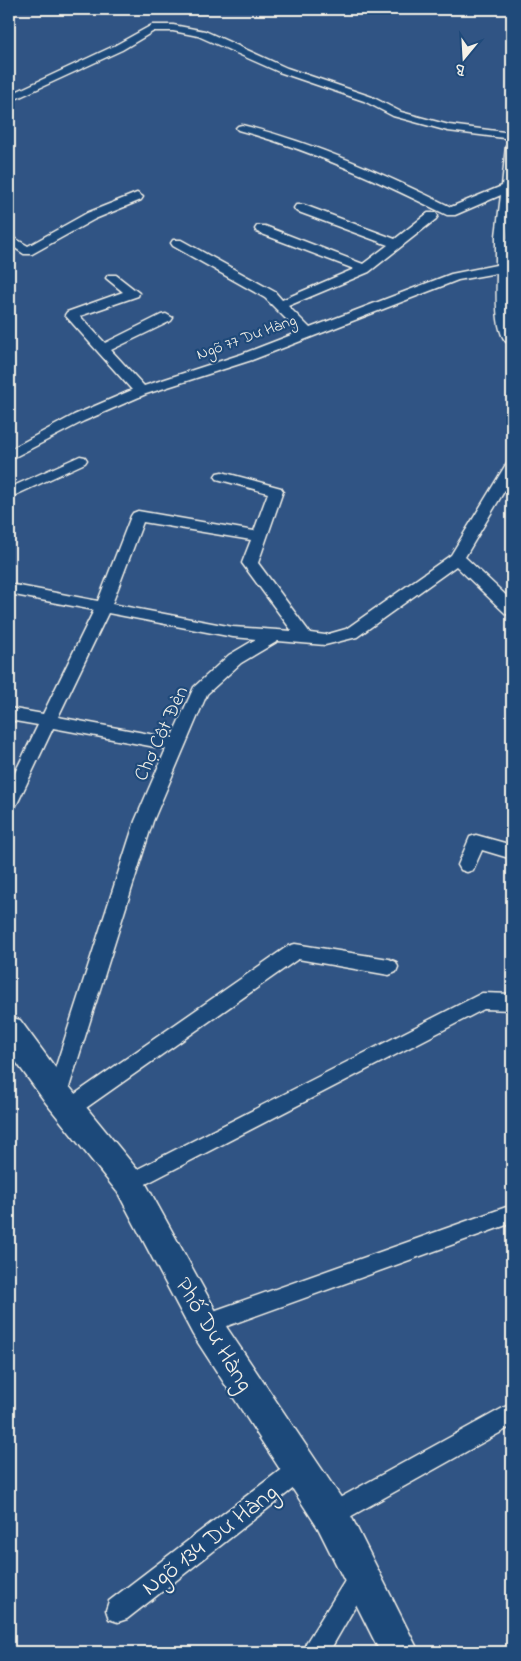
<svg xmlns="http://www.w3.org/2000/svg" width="521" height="1661" viewBox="0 0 521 1661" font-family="'Indie Flower',sans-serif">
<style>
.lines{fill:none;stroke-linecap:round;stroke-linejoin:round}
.lane-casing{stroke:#f4f1e8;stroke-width:3}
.secondary-casing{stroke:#f4f1e8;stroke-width:3}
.lane{fill:#1f4a7a;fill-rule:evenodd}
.secondary{fill:#1f4a7a;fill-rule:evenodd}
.labels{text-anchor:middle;stroke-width:4.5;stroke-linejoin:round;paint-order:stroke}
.far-street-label{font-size:16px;fill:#f4f1e8;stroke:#1f4a7a}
.street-label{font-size:20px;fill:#f4f1e8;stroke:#1f4a7a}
.near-street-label{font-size:24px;fill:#f4f1e8;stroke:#1f4a7a}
</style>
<rect width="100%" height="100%" fill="#305484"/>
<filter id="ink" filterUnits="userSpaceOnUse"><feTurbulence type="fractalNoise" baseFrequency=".02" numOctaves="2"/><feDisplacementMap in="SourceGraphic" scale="10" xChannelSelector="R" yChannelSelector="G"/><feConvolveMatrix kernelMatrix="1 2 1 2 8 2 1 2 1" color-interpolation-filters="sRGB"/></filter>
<g filter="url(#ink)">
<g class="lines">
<g class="lane-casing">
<g id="lane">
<path d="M 152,25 L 173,25 L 205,31 L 287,68 L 372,97 L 401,112 L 449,125 L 512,133 L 512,139 L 448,131 L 393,116 L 364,101 L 279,72 L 198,36 L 173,31 L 154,31 L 122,50 L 9,102 L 9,95 L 114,46 Z"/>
<path d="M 242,125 C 315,143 384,174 451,207 L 502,186 L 506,146 L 512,143 L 512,198 L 508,236 L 512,345 C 493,341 497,289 497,273 L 458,280 L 252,360 L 146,394 L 84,421 L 9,460 L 9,450 L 74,415 L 132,390 L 65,315 L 67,312 L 123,292 L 106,278 L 108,275 L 116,275 L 139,293 L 138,296 L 80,316 L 105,343 L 161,315 L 166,314 L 173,318 L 171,321 L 111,350 L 144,386 L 242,354 L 299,332 L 265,298 L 173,246 L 171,243 L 173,240 L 181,240 L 275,292 L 282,300 L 354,269 L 257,232 L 255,229 L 257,226 L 265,226 L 363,264 L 388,245 L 296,211 L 294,208 L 296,205 L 304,205 L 395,239 L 428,213 L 436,213 L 438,216 L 436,219 L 369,272 L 288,306 L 310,328 L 451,274 L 496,265 L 496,236 L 501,195 L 455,215 L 447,215 C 379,181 311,150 238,130 L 236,128 L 238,126 Z"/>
<path d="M 137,193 L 143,197 L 141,200 L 95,219 L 32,254 L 24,254 L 9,244 L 9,235 L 28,246 L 87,213 Z"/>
<path d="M 80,456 L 85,457 L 87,460 L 85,463 L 9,498 L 9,488 Z"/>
<path d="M 512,462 L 512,478 L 465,557 L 512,601 L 512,615 L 506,614 L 456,566 L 357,637 L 325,645 L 278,641 L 241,663 L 207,694 L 153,821 L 67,1094 L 64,1100 L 57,1102 L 50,1100 L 47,1094 L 135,821 L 166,749 L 53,728 L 18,802 L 15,807 L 9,808 L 9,785 L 38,725 L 9,720 L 9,708 L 43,714 L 94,610 L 9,594 L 9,584 L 98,601 L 131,516 L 133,513 L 138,511 L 254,531 L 268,493 L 217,479 L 215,476 L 217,473 L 222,472 L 281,488 L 283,491 L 258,563 L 310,633 L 325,635 L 346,629 L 451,555 L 505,466 L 507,463 ZM 143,522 L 251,540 L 242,563 L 292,631 L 233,627 L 112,604 ZM 108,613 L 233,637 L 256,639 L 229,655 L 194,687 L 171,738 L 58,717 Z"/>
<path d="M 476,835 L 512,845 L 512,859 L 482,850 L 473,870 L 467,872 L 461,870 L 458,865 L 470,837 Z"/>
<path d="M 295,944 L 389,959 L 396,962 L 398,967 L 396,972 L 389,975 L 298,959 L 76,1115 L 69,1118 L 62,1115 L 59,1109 L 62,1103 L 288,946 Z"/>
<path d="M 482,993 L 512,994 L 512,1010 L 484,1009 L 136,1189 L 129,1192 L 122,1189 L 119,1183 L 122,1177 Z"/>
<path d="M 512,1205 L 512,1223 L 205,1334 L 197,1331 L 194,1324 L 197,1317 L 205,1314 Z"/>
<path d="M 512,1403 L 512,1426 L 339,1523 L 331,1527 L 323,1523 L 319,1515 L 323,1507 Z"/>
<path d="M 300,1458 L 308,1461 L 312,1469 L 308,1477 L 127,1619 L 118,1622 L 109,1619 L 106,1610 L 109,1601 L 292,1461 Z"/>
<path d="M 361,1564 L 369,1568 L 373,1576 L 329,1652 L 303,1652 L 306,1643 L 353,1568 Z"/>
</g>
</g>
<g class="secondary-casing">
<path id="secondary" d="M 9,1017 L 20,1020 L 68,1085 L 140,1173 L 217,1313 L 344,1502 L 419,1652 L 380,1652 L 318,1528 L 193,1335 L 118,1193 L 46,1103 L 9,1052 Z"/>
</g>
<use href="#lane" class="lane"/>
<use href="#secondary" class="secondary"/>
</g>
</g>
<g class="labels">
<g class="far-street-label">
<text transform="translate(246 336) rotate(-20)" y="6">Ngõ 77 Dư Hàng</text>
</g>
<g class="street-label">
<text transform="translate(160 733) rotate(-65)" y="7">Chợ Cột Đèn</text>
</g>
<g class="near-street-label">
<text transform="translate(215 1334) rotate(59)" y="8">Phố Dư Hàng</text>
<text transform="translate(209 1539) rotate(-38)" y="8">Ngõ 134 Dư Hàng</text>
</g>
</g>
<rect width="521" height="1661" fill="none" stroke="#1f4a7a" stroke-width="30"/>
<rect x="15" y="15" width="491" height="1631" fill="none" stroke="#f4f1e8" stroke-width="2" filter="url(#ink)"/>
<g transform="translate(464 58) rotate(198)" stroke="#1f4a7a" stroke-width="4" paint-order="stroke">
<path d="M0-4L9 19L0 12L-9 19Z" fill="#f4f1e8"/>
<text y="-8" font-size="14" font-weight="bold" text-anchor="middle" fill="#f4f1e8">B</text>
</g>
</svg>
